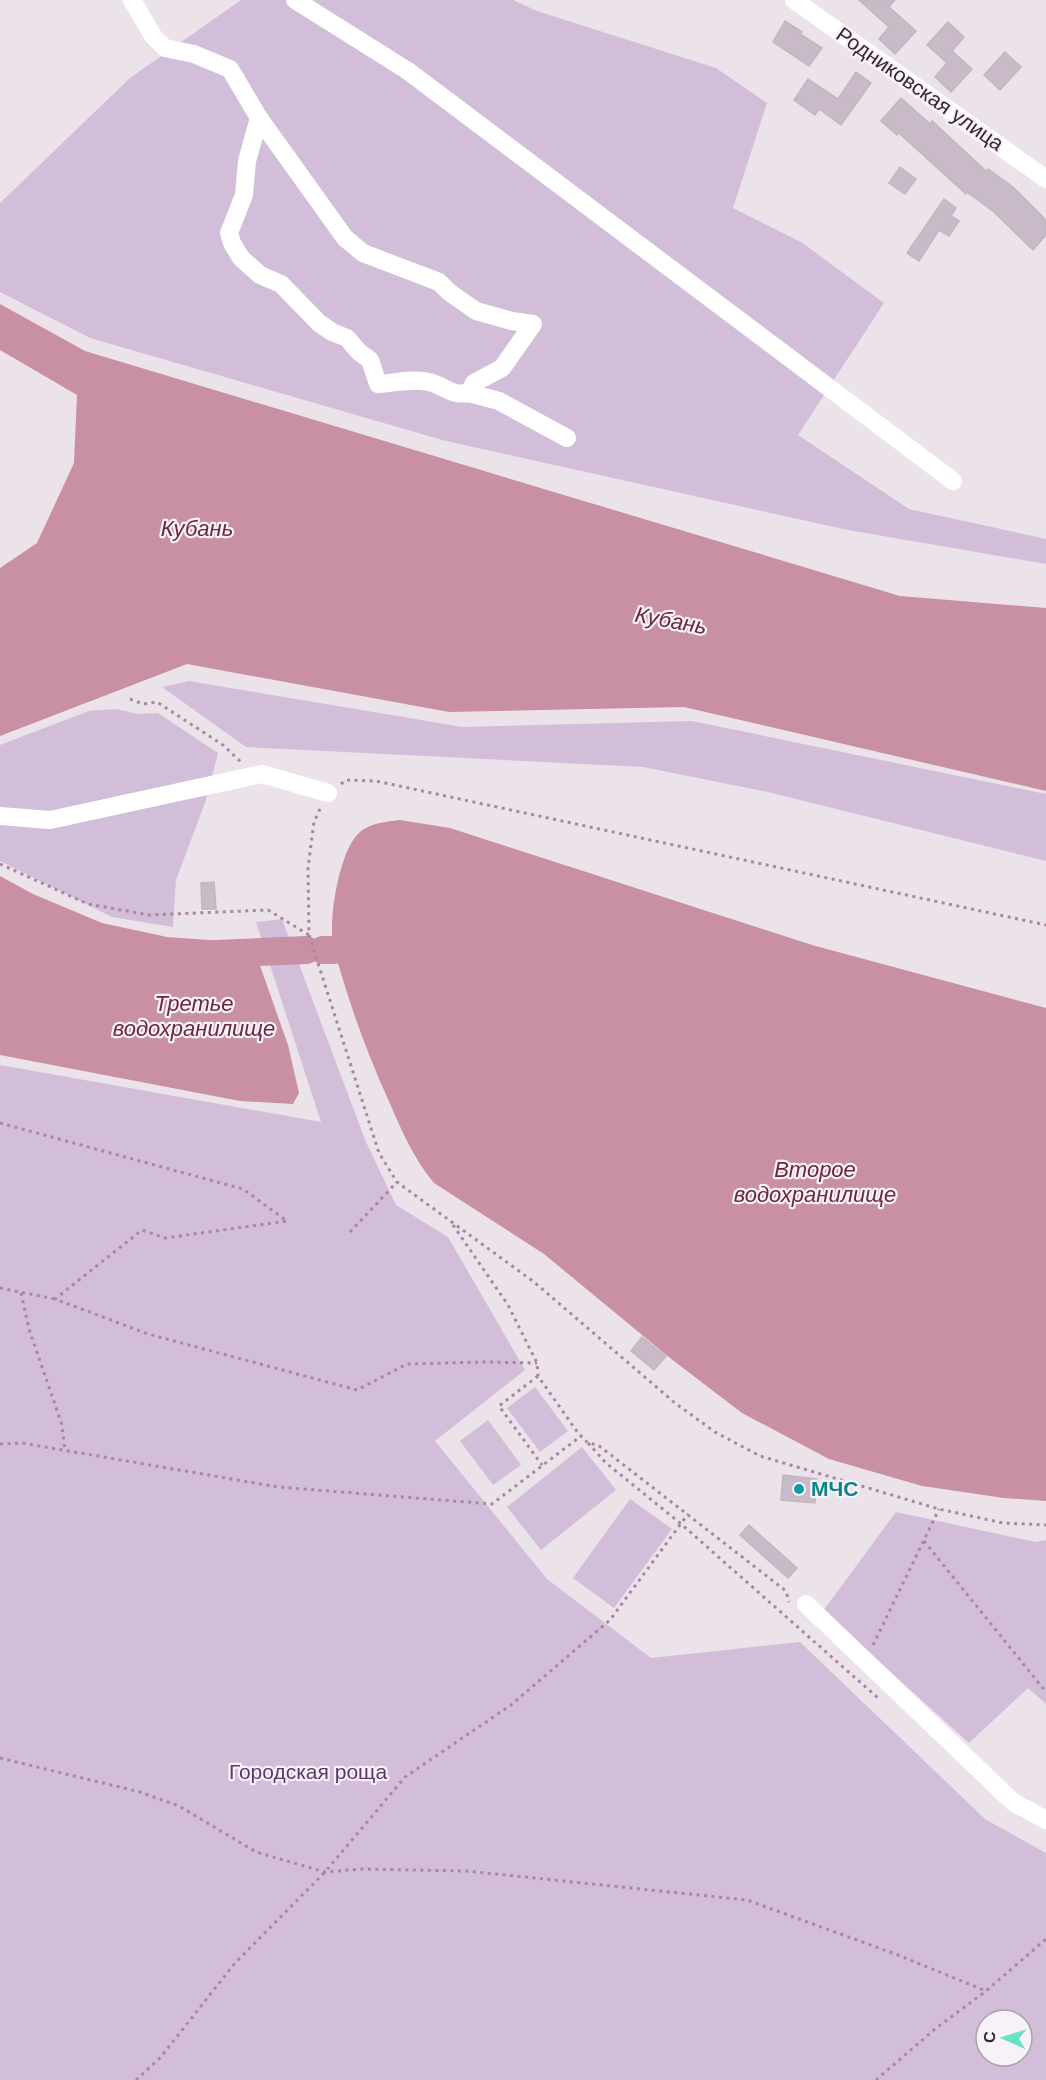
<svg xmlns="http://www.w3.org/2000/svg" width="1046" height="2080" viewBox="0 0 1046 2080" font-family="Arial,sans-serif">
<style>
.green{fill:#d3bed9;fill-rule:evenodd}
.water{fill:#c990a4}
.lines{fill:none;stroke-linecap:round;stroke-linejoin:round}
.river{stroke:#c990a4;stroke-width:28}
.building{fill:#c8bbc7;stroke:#c3b5c2;stroke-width:1.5}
.path{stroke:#aa86a4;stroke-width:3;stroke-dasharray:3 4.5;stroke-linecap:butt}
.minor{stroke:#fff;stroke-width:18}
.culture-dot{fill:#0f9aa8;stroke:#f7f2f7;stroke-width:2}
.labels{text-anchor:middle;stroke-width:4.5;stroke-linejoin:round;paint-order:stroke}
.street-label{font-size:21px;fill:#3a2435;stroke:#f7f2f7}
.culture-label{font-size:21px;font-weight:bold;fill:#0d838f;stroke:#f7f2f7;text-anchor:start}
.park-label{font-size:21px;fill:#65336c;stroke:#f7f2f7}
.water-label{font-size:22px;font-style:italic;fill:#6e253e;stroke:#f7f2f7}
</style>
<rect width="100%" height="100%" fill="#ebe2ea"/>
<g class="green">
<path d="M 241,0 L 513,0 L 537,11 L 716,68 L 767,103 L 733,208 L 801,242 L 884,303 L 798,435 L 909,509 L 1046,539 L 1046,564 L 848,530 L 446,441 L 90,338 L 0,292 L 0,203 L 130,78 Z"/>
<path d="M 189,681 L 463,727 L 692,721 L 1046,794 L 1046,861 L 768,792 L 643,767 L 246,747 L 162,687 Z"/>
<path d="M 116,709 L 138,714 L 158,713 L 218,753 L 206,800 L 176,880 L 173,927 L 112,917 L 0,861 L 0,745 L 89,711 Z"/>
<path d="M 282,919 L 366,1142 L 396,1205 L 448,1237 L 525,1370 L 435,1441 L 547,1579 L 651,1658 L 800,1642 L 985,1819 L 1046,1853 L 1046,2080 L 0,2080 L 0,1065 L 321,1122 L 256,922 ZM 986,2020 L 1022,2020 L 1022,2056 L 986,2056 Z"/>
<path d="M 535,1387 L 568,1431 L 540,1452 L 507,1408 Z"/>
<path d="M 488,1420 L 521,1465 L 493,1485 L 460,1441 Z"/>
<path d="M 582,1447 L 616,1490 L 541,1550 L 507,1507 Z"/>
<path d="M 630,1499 L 672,1529 L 614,1608 L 573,1578 Z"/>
<path d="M 896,1512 L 1036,1542 L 1046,1540 L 1046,1704 L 1028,1688 L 969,1743 L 823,1611 Z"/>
</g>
<g class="water">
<path d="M 0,304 L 85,351 L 900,596 L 1046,608 L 1046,791 L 684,707 L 449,712 L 187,664 L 0,736 L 0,568 L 37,543 L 74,463 L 77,395 L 0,350 Z"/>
<path d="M 400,820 L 450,828 L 812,945 L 1046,1008 L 1046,1501 L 1004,1498 L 922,1486 L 829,1459 L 742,1413 L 670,1358 L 544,1254 L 434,1183 C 413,1158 401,1129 388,1099 C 366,1051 348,1000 334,949 C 327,923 339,854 357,835 C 368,823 385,822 400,820 Z"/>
<path d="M 0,876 L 33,894 L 102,923 L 167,937 L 252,943 L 288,1045 L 299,1093 L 293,1104 L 240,1101 L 0,1055 Z"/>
</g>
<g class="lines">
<g class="river">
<path d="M 323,950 L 334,950"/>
<path d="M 217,954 L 306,950"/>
</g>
</g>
<g class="building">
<path d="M 859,0 L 895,0 L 889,7 L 916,31 L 895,54 L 879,39 L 889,27 Z"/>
<path d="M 785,21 L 802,32 L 800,34 L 822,48 L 809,66 L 773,42 Z"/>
<path d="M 948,22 L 964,37 L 952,51 L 972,69 L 951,92 L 935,77 L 947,63 L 927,45 Z"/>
<path d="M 1005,52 L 1021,67 L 1000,90 L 984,75 Z"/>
<path d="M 856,72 L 871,83 L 841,125 L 819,109 L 815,115 L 794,100 L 808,79 L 838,99 Z"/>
<path d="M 901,98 L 930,124 L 932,121 L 986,171 L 988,169 L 1013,187 L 1046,220 L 1046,235 L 1033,250 L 994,212 L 967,192 L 966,194 L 899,133 L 897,135 L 881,121 Z"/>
<path d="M 900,167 L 916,179 L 905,194 L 889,183 Z"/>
<path d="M 944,199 L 956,208 L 951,216 L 959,221 L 949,236 L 939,230 L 919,261 L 907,253 Z"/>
<path d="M 214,882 L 216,909 L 202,909 L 201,883 Z"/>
<path d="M 642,1337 L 666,1356 L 654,1370 L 631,1351 Z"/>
<path d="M 783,1475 L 817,1479 L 815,1503 L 781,1500 Z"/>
<path d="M 749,1525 L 797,1568 L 788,1578 L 740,1535 Z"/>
</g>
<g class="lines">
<g class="path">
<path d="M 130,699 L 143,704 L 157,702 L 223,745 L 242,763"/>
<path d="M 341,784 L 346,780 L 376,781 L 1046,925"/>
<path d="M 320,809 L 314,822 L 308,867 L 309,935 L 379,1153 L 397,1182 L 534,1282 L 675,1403 L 715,1432 L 760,1456 L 939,1509 L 1003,1523 L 1046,1525"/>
<path d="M 0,864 L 88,904 L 149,915 L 268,910 L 309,935"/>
<path d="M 0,1123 L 243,1189 L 287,1221 L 165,1238 L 142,1230 L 55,1299 L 148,1334 L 357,1390 L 407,1364 L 484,1362 L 537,1363"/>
<path d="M 453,1225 L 508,1305 L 537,1363 L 538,1376 L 578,1433 L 588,1443 L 598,1445 L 786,1591 L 789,1602"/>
<path d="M 350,1232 L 397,1182"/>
<path d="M 0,1288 L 55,1299"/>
<path d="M 21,1293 L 29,1329 L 62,1425 L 65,1451"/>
<path d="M 538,1376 L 499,1406 L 542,1465"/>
<path d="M 588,1443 L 606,1463 L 680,1523 L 878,1698"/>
<path d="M 0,1444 L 22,1443 L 278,1487 L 492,1504 L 581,1436"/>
<path d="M 924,1541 L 1046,1692"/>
<path d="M 873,1645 L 939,1509"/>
<path d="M 0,1758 L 140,1792 L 179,1806 L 256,1852 L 325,1872 L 362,1869 L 467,1871 L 747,1900 L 898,1955 L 986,1991"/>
<path d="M 136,2080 L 160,2058 L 235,1963 L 325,1872 L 405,1777 L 511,1705 L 610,1620 L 688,1514"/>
<path d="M 876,2080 L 935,2029 L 986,1991 L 1046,1939"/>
</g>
<g class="minor">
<path d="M 132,0 L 153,36 L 165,48 L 194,54 L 230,69 L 259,118 L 345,238 L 363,253 L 439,282 L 449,292 L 476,311 L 512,321 L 533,324 L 502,368 L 474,383 L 469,393 L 499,401 L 567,438"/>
<path d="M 295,0 L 408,71 L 953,481"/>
<path d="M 794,0 L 1046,179"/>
<path d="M 259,118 L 247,161 L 244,195 L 229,233 L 232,243 L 241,258 L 260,275 L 281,284 L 319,323 L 332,332 L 347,338 L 359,352 L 370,360 L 378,384 C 395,383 412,378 429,382 C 446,386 449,396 469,393"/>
<path d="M 0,816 L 50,820 L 262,774 L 328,793"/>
<path d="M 806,1604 L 1013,1802 L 1046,1820"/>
</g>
</g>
<circle class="culture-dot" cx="799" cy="1489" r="6"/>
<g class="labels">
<g class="street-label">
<text transform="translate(920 89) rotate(35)" y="7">Родниковская улица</text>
</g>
<g class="culture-label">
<text x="811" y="1496">МЧС</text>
</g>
<g class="park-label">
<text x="308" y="1779">Городская роща</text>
</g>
<g class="water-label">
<text x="197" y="536">Кубань</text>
<text transform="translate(671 620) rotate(10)" y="8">Кубань</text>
<text x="194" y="1011">Третье<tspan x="194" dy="25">водохранилище</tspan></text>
<text x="815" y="1177">Второе<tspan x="815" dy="25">водохранилище</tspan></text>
</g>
</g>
<g transform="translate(1004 2038) rotate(273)"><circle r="28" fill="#f7f2f7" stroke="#aba0a9" stroke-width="1.5"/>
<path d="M0-4.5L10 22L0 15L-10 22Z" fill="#69e2c3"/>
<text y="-9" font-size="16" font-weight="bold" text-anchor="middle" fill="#3a2435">С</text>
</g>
</svg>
